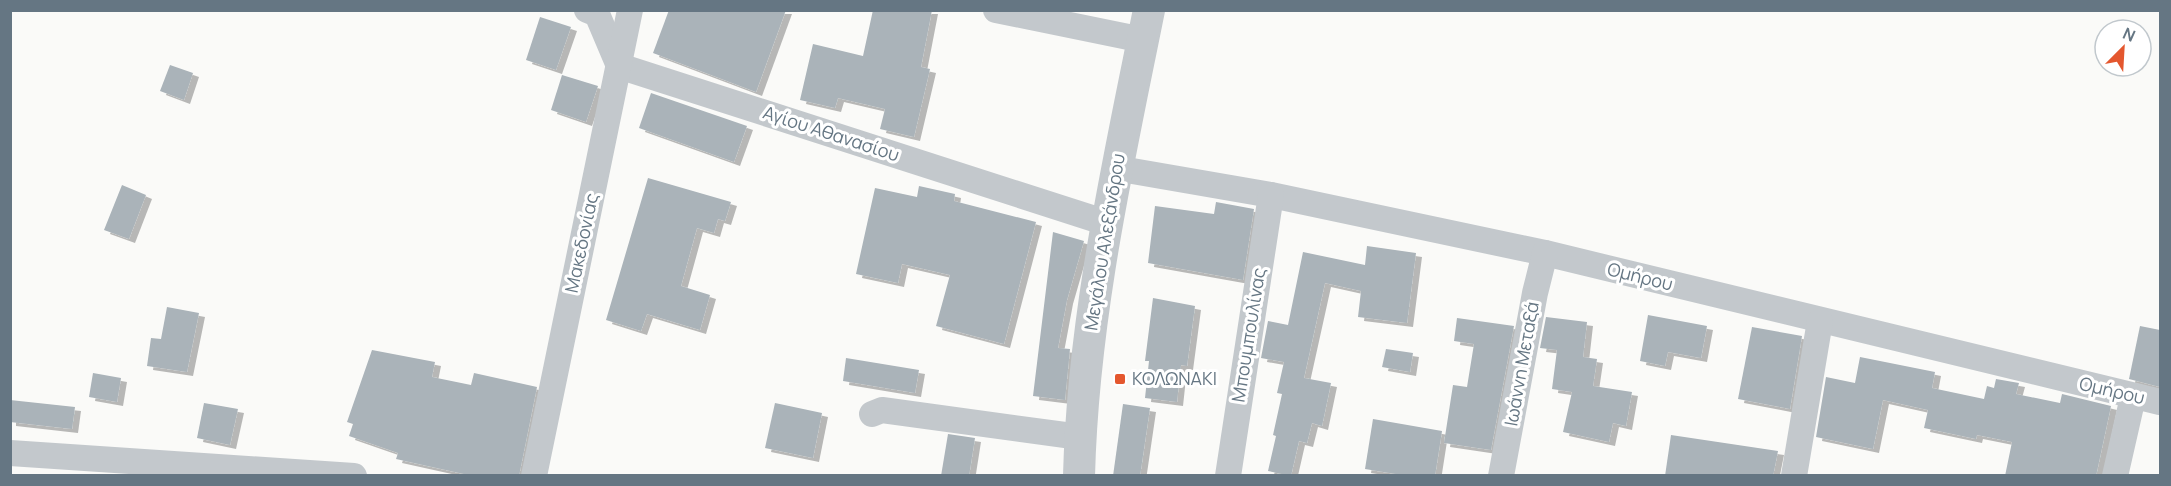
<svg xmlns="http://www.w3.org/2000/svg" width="2171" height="486" viewBox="0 0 2171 486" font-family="Manrope,sans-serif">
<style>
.building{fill:#aab3b9;filter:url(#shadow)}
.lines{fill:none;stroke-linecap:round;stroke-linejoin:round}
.minor{stroke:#c3c8cc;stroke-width:26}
.tertiary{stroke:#c3c8cc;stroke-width:32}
.poi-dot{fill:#e4572e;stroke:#fff;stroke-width:2}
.labels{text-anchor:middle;stroke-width:6;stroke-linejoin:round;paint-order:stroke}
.street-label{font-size:18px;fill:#657683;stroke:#fff}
.poi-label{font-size:18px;fill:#657683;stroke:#fff;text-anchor:start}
</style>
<defs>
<filter id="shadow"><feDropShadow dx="6" dy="4" stdDeviation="0" flood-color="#0004"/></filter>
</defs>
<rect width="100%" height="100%" fill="#fafaf8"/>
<g class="building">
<path d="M 669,10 L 786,10 L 756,92 L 653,53 Z"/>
<path d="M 873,10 L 932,10 L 921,67 L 930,69 L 914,137 L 880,129 L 885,109 L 838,98 L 835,108 L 800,100 L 813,44 L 863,56 Z"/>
<path d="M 540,17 L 571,27 L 556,70 L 526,60 Z"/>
<path d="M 170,65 L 193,73 L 184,100 L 160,91 Z"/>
<path d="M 562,75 L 598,86 L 586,122 L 551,110 Z"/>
<path d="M 651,93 L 747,126 L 734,162 L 639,128 Z"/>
<path d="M 648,178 L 731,202 L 725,221 L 718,219 L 714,233 L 697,228 L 681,286 L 710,295 L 700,330 L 647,314 L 641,331 L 606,320 Z"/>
<path d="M 122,185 L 146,195 L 129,239 L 104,230 Z"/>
<path d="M 919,186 L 955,194 L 954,201 L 1036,222 L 1004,344 L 936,326 L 950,275 L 902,264 L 898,283 L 856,274 L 875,188 L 917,197 Z"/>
<path d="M 1216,202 L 1254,209 L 1243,280 L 1148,263 L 1155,206 L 1214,214 Z"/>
<path d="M 1053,232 L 1084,241 L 1067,300 L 1058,348 L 1070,349 L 1065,400 L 1033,396 Z"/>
<path d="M 1367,246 L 1416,253 L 1407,323 L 1358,317 L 1361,291 L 1325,283 L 1304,378 L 1331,383 L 1322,426 L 1312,423 L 1307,443 L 1299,441 L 1291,476 L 1268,471 L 1276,436 L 1273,435 L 1282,394 L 1277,393 L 1284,362 L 1261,358 L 1268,321 L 1288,325 L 1303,252 L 1365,265 Z"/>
<path d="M 1153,298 L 1195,306 L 1187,366 L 1181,365 L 1177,402 L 1145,398 L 1149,361 L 1145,361 Z"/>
<path d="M 167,307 L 199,313 L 187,372 L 147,366 L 151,338 L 161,339 Z"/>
<path d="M 1648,315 L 1707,326 L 1701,358 L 1668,352 L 1665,366 L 1640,361 Z"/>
<path d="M 1546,317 L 1587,322 L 1583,357 L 1597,359 L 1593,386 L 1632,392 L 1626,426 L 1613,423 L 1609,442 L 1563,432 L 1572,392 L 1552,389 L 1557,350 L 1540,348 Z"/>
<path d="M 1457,318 L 1514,326 L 1491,450 L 1444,443 L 1453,385 L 1467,387 L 1474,344 L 1454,341 Z"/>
<path d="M 2140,326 L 2160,330 L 2160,387 L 2129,379 Z"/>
<path d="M 1752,327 L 1802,336 L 1790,409 L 1738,399 Z"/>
<path d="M 1386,349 L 1413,353 L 1410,372 L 1382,367 Z"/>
<path d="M 372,350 L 435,362 L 432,377 L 471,385 L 474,373 L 537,387 L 519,476 L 473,476 L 396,459 L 398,453 L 349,436 L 353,424 L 347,422 Z"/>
<path d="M 1860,357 L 1935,372 L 1932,388 L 1984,399 L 1987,386 L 1994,388 L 1996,379 L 2019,383 L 2016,394 L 2060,403 L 2062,394 L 2111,406 L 2096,476 L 2005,476 L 2012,442 L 1977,435 L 1976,439 L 1924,428 L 1928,410 L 1883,400 L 1873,449 L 1816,437 L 1826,377 L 1855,383 Z"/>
<path d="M 846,358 L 919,370 L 915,393 L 843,381 Z"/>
<path d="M 93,373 L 121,378 L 117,402 L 89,397 Z"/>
<path d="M 10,400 L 75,407 L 72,429 L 10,422 Z"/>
<path d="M 204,403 L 238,409 L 230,445 L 197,438 Z"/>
<path d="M 775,403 L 822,413 L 813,458 L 765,448 Z"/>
<path d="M 1123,404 L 1150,408 L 1140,476 L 1113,476 Z"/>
<path d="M 1373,419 L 1442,431 L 1435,476 L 1408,476 L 1365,469 Z"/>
<path d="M 948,434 L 975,438 L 969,476 L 941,476 Z"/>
<path d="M 1671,435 L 1778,451 L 1773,476 L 1665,476 Z"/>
</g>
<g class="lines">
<g class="minor">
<path d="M 587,10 L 597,14 L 619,66 L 1107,223"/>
<path d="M 996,10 L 1143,40"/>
<path d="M 1115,168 L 1271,195 L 1545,253 L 2160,402"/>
<path d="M 872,414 L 882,410 L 1080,437"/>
<path d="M 10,453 L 354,476"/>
<path d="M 534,476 L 630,10"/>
<path d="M 1228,476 L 1271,195"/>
<path d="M 1501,476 L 1535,293 L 1545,253"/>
<path d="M 1794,476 L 1820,321"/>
<path d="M 2115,476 L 2133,397"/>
</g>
<path class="tertiary" d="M 1079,476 C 1083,318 1118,164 1149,10"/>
</g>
<rect class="poi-dot" x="1114" y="373" width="12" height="12" rx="3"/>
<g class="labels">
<g class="street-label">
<text transform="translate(831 134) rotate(18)" y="6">Αγίου Αθανασίου</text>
<text transform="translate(1105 242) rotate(-81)" y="6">Μεγάλου Αλεξάνδρου</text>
<text transform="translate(582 243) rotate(-78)" y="6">Μακεδονίας</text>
<text transform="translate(1640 277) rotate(14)" y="6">Ομήρου</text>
<text transform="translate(1249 335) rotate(-81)" y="6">Μπουμπουλίνας</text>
<text transform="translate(1522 364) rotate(-80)" y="6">Ιωάννη Μεταξά</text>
<text transform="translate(2112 391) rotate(13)" y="6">Ομήρου</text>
</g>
<g class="poi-label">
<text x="1132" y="385">ΚΟΛΩΝΑΚΙ</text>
</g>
</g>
<rect width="2171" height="486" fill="none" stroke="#657683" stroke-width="24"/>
<g transform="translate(2123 48) rotate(24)"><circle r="28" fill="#ffffff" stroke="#c1c8cd" stroke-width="1.5"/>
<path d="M0-4.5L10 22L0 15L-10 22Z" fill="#e4572e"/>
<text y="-9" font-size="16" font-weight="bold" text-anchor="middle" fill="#657683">N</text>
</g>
</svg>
